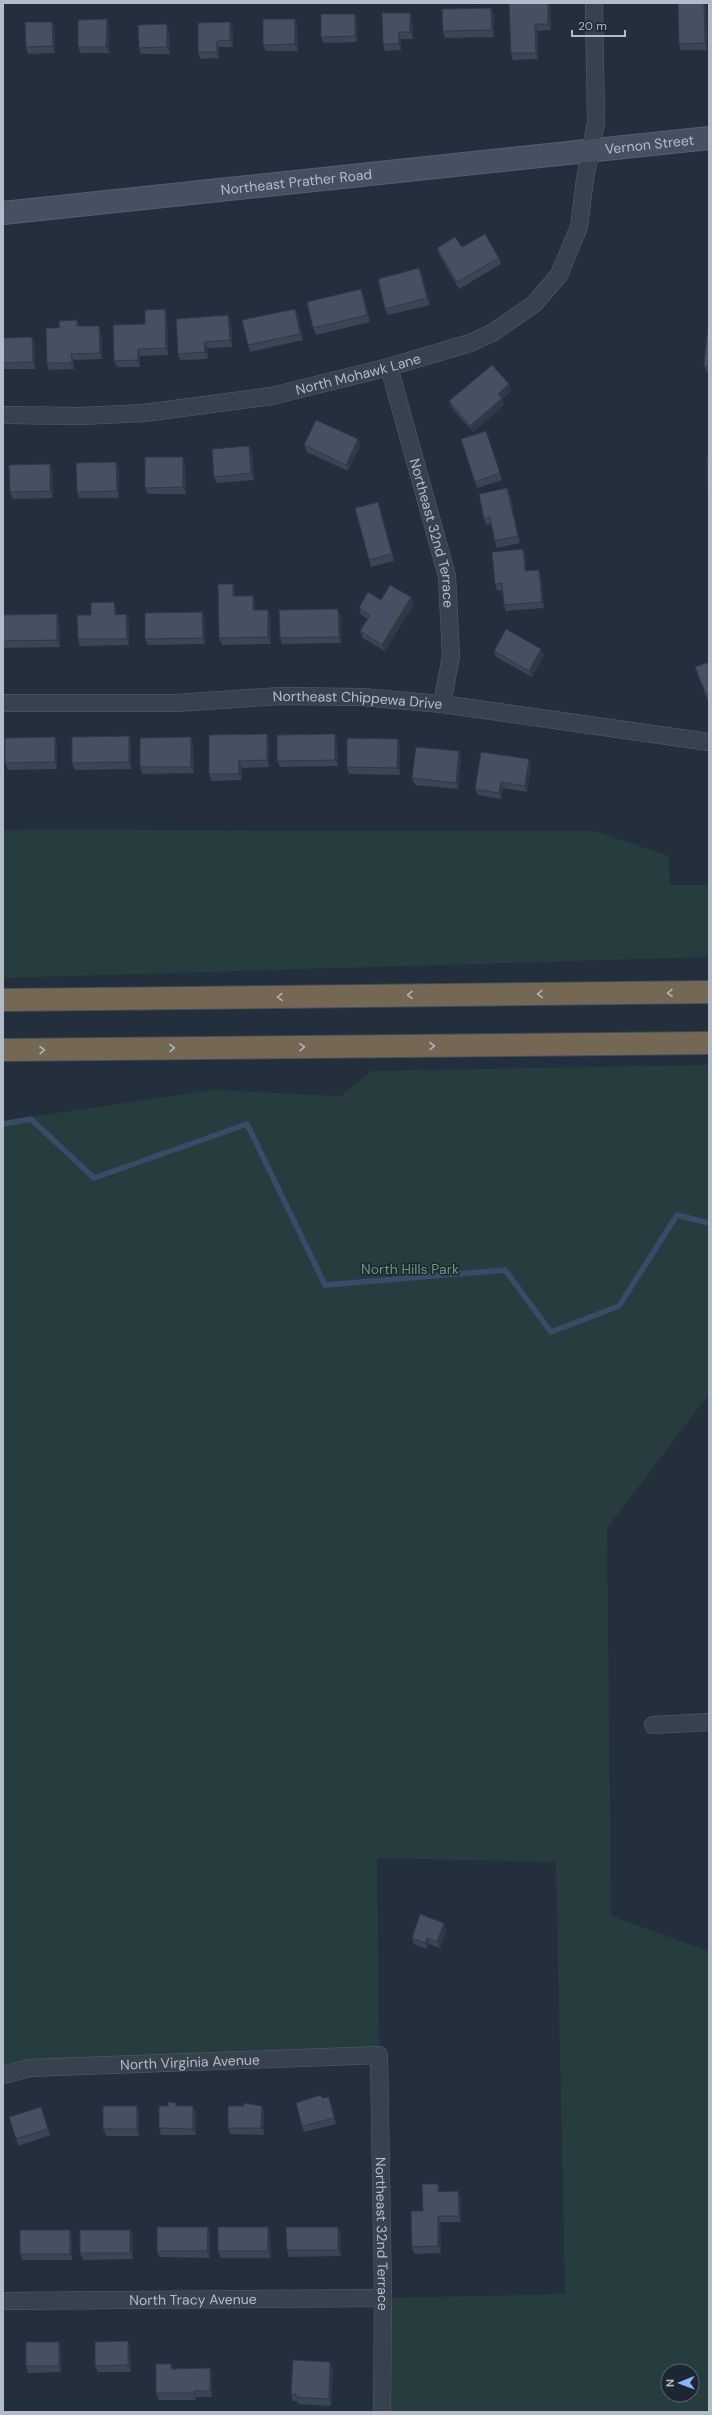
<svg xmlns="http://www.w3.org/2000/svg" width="712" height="2415" viewBox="0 0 712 2415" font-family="'DM Sans',sans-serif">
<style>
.green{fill:#263c3f;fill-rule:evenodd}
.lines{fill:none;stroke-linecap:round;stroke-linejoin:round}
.stream{stroke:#394c67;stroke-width:5.5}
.street-casing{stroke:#565f6c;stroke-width:18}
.secondary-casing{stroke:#565f6c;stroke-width:24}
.highway-casing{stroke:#434c59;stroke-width:24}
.street{stroke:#38414e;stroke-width:17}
.secondary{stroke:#465061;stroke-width:22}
.highway{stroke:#746855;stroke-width:22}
.wall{fill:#3b4654}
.shaded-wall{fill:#303945}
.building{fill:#455162;stroke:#303945}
.oneway{stroke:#aeb4bd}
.labels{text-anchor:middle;stroke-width:3;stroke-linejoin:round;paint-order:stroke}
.street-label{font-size:14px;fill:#b4bcc9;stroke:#1d2633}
.park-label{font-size:14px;fill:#6b9a76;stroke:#1d2633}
</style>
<rect width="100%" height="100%" fill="#242f3e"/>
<g class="green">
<path d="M 3,830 L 595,831 L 669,856 L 670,885 L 709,885 L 709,957 L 3,978 Z"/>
<path d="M 709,1065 L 709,1394 L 607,1528 L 611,1916 L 709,1951 L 709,2412 L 382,2412 L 383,2298 L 565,2294 L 556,1862 L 377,1858 L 379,2055 L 3,2067 L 3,1121 L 212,1090 L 341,1096 L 371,1071 ZM 668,2371 L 692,2371 L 692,2395 L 668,2395 Z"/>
</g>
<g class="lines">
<path class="stream" d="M 3,1124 L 31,1119 L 94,1178 L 247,1124 L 325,1285 L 505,1270 L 551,1332 L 619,1306 L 677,1215 L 709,1223"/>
<g class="street-casing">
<g id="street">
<path id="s1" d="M 389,367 L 447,576 L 451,656 L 442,704"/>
<path id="s2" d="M 3,415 L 81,416 L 144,413 L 272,396 L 389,367 L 470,343 L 492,333 L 534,304 L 559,275 L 579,227 L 585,179 L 596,123 L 594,3"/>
<path id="s3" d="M 3,703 L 176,703 L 280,696 L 362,697 L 442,704 L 709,742"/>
<path d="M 653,1725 L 709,1722"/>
<path id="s4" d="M 3,2075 L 30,2068 L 379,2055 L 383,2298 L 382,2412"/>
<path id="s5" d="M 3,2301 L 383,2298"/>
</g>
</g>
<g class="secondary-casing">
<g id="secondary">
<path id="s6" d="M 3,213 L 709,138"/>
</g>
</g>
<g class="highway-casing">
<g id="highway">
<path d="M 3,1000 L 709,992"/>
<path d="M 3,1050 L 709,1043"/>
</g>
</g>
<use href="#street" class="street"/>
<use href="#secondary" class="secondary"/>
<use href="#highway" class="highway"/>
</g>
<g class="wall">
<path d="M 509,3 L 548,3 L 550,7 L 551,30 L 538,31 L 538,59 L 513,60 L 511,53 Z"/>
<path d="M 678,3 L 706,3 L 707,50 L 681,50 L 679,44 Z"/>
<path d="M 410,13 L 412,19 L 413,39 L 401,39 L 401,50 L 385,51 L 383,44 Z"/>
<path d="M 355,14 L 357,20 L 357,42 L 324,43 L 321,37 Z"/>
<path d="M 494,15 L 494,37 L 445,38 L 443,31 Z"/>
<path d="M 295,19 L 297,25 L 298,51 L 266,51 L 263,45 Z"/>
<path d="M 52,22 L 55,28 L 55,53 L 28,54 L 26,47 Z"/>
<path d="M 230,22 L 233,29 L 233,47 L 219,47 L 219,58 L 200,59 L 198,52 Z"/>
<path d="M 109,26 L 109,53 L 81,53 L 78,47 Z"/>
<path d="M 169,31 L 170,54 L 141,54 L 139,48 Z"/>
<path d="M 462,247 L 499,258 L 501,264 L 459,289 L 439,254 L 437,248 Z"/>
<path d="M 419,268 L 422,275 L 430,305 L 388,315 L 385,309 Z"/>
<path d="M 364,296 L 370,322 L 316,335 L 313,328 Z"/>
<path d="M 298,315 L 303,340 L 250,352 L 248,345 Z"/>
<path d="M 167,316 L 168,355 L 140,356 L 140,367 L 117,367 L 114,361 L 145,324 Z"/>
<path d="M 709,317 L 709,373 L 707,372 L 704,366 Z"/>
<path d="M 77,320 L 79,326 L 101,332 L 102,359 L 74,360 L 74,369 L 49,370 L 47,363 L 59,328 Z"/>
<path d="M 231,322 L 232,347 L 207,348 L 208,359 L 180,360 L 178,354 Z"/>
<path d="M 32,337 L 35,344 L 35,369 L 3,369 L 3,338 Z"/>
<path d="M 509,384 L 511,391 L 502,399 L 504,405 L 473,432 L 452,408 L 449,401 Z"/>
<path d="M 488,438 L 502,480 L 477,488 L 475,482 Z"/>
<path d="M 358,439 L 360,446 L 348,471 L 307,452 L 304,445 Z"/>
<path d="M 249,446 L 252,453 L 254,480 L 216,483 L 214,477 Z"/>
<path d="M 116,462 L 119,469 L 119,498 L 79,498 L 77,492 Z"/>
<path d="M 185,463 L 186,494 L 148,494 L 145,488 Z"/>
<path d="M 50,464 L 52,471 L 53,498 L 12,499 L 10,492 Z"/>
<path d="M 510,494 L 520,543 L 497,548 L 495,541 L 491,524 L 486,525 L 484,519 Z"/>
<path d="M 378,502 L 380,509 L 394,561 L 371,567 L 369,560 Z"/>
<path d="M 523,549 L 525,555 L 526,571 L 539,570 L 541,577 L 544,608 L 506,611 L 504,605 L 502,590 L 497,591 L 495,584 Z"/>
<path d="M 235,590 L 235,596 L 255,602 L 255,610 L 270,617 L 271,644 L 222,645 L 219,638 Z"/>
<path d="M 381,600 L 414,604 L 385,651 L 363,638 L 360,631 L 368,619 L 361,615 L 359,608 Z"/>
<path d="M 117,609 L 117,615 L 126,614 L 129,621 L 129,645 L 80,646 L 78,639 L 91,615 Z"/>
<path d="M 3,615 L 59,620 L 60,647 L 3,648 Z"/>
<path d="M 341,616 L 341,643 L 282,644 L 280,638 Z"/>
<path d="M 205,619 L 205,644 L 148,645 L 145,639 Z"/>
<path d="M 494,651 L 544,655 L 532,677 L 496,657 Z"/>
<path d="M 709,662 L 709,701 L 708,701 L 697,674 Z"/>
<path d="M 267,734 L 269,741 L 269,767 L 242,768 L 242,780 L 212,781 L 209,774 Z"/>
<path d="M 55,737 L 57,744 L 57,769 L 8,770 L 5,763 Z"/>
<path d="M 191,737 L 193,744 L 194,773 L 142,774 L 140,767 Z"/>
<path d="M 398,739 L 400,745 L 400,775 L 349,774 L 347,767 Z"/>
<path d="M 337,740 L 338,766 L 280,767 L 277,761 Z"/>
<path d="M 131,742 L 131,769 L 75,770 L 72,763 Z"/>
<path d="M 459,751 L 461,758 L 458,789 L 415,785 L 412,778 Z"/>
<path d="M 531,765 L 527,792 L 503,788 L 501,799 L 478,795 L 475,789 Z"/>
<path d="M 446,1930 L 440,1948 L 429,1944 L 427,1949 L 414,1944 L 412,1938 Z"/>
<path d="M 321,2095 L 322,2098 L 331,2103 L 336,2124 L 304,2132 L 302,2126 Z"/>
<path d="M 176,2103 L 178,2106 L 193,2106 L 196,2113 L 196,2135 L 161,2135 L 159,2128 L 168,2106 Z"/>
<path d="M 137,2106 L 139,2112 L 139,2136 L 106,2136 L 103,2129 Z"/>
<path d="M 244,2106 L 262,2106 L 264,2112 L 264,2135 L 230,2134 L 228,2128 Z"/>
<path d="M 41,2107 L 50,2135 L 18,2146 L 16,2139 Z"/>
<path d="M 440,2190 L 440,2192 L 461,2198 L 461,2222 L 440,2222 L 441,2253 L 414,2254 L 412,2247 L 423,2211 Z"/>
<path d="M 208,2227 L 210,2234 L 210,2258 L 159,2257 L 157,2251 Z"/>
<path d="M 268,2227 L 270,2234 L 271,2258 L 221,2258 L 218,2251 Z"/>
<path d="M 70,2230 L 72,2237 L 72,2260 L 22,2260 L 20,2254 Z"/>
<path d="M 340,2233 L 341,2256 L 289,2257 L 287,2250 Z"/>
<path d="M 133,2236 L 133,2259 L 83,2260 L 80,2253 Z"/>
<path d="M 128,2341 L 130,2348 L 131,2372 L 98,2372 L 95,2366 Z"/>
<path d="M 61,2348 L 61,2372 L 28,2373 L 26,2366 Z"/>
<path d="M 171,2364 L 173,2369 L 210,2368 L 212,2375 L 212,2397 L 196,2397 L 196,2400 L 159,2400 L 156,2393 Z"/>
<path d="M 333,2369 L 331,2406 L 298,2404 L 297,2401 L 293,2401 L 291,2394 Z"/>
</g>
<g class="shaded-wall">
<path d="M 548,3 L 550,7 L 551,30 L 548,24 Z"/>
<path d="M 704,3 L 706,3 L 706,4 L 707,50 L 705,43 Z"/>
<path d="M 491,8 L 494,15 L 494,37 L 492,30 Z"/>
<path d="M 410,13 L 412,19 L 413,39 L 410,32 Z"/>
<path d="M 355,14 L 357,20 L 357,42 L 355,36 Z"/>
<path d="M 107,19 L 109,26 L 109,53 L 106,47 Z"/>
<path d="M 295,19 L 297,25 L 298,51 L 295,44 Z"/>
<path d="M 52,22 L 55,28 L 55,53 L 53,46 Z"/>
<path d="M 230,22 L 233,29 L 233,47 L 230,40 Z"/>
<path d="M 3,24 L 4,26 L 4,48 L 3,45 Z"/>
<path d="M 167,24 L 169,31 L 170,54 L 167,47 Z"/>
<path d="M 535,24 L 538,31 L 538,59 L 536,53 Z"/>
<path d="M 399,32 L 401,39 L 401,50 L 399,44 Z"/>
<path d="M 217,41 L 219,47 L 219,58 L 217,52 Z"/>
<path d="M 419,268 L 422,275 L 430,305 L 427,298 Z"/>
<path d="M 361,289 L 364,296 L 370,322 L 367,315 Z"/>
<path d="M 165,309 L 167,316 L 168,355 L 166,348 Z"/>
<path d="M 295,309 L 298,315 L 303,340 L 300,334 Z"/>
<path d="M 228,315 L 231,322 L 232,347 L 230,340 Z"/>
<path d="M 99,326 L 101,332 L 102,359 L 100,353 Z"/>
<path d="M 32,337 L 35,344 L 35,369 L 33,362 Z"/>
<path d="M 204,342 L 207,348 L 208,359 L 205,352 Z"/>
<path d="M 138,349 L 140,356 L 140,367 L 138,360 Z"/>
<path d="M 71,354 L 74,360 L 74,369 L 72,363 Z"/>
<path d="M 509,384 L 511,391 L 502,399 L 504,405 L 473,432 L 470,426 L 498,394 Z"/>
<path d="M 358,439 L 360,446 L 348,471 L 346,465 Z"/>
<path d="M 249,446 L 252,453 L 254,480 L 251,473 Z"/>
<path d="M 183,457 L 185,463 L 186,494 L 183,487 Z"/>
<path d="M 116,462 L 119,469 L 119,498 L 117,491 Z"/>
<path d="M 50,464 L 52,471 L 53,498 L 50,491 Z"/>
<path d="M 507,488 L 510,494 L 520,543 L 518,536 Z"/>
<path d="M 523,549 L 525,555 L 527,578 L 525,571 Z"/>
<path d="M 539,570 L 541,577 L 544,608 L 542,602 Z"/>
<path d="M 233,584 L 235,590 L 235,603 L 233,596 Z"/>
<path d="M 253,596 L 255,602 L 256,617 L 253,610 Z"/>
<path d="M 411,597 L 414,604 L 385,651 L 382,645 Z"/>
<path d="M 114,602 L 117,609 L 117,621 L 115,615 Z"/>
<path d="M 338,609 L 341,616 L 341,643 L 339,637 Z"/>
<path d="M 268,610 L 270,617 L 271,644 L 268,637 Z"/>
<path d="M 202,612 L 205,619 L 205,644 L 203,638 Z"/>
<path d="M 57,614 L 59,620 L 60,647 L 57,640 Z"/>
<path d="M 126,614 L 129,621 L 129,645 L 127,639 Z"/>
<path d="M 541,649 L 544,655 L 532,677 L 529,671 Z"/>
<path d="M 267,734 L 269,741 L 269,767 L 267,760 Z"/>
<path d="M 335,734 L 337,740 L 338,766 L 335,760 Z"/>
<path d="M 129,736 L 131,742 L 131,769 L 129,762 Z"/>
<path d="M 55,737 L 57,744 L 57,769 L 55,762 Z"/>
<path d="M 191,737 L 193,744 L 194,773 L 191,767 Z"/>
<path d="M 398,739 L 400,745 L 400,775 L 397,768 Z"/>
<path d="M 459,751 L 461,758 L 458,789 L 456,783 Z"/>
<path d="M 529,759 L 531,765 L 527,792 L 525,786 Z"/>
<path d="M 239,761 L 242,768 L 242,780 L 239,774 Z"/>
<path d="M 501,782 L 503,788 L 501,799 L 499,793 Z"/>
<path d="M 444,1923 L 446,1930 L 440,1948 L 437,1942 Z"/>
<path d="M 427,1938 L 429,1944 L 427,1949 L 425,1943 Z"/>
<path d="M 329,2097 L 331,2103 L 336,2124 L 334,2118 Z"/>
<path d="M 137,2106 L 139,2112 L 139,2136 L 137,2129 Z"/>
<path d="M 193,2106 L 196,2113 L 196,2135 L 193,2129 Z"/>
<path d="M 262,2106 L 264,2112 L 264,2135 L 261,2128 Z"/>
<path d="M 438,2184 L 440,2190 L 440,2198 L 438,2192 Z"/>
<path d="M 458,2191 L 461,2198 L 461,2222 L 459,2216 Z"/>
<path d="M 438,2216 L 440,2222 L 441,2253 L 438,2246 Z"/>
<path d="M 208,2227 L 210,2234 L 210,2258 L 207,2251 Z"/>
<path d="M 268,2227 L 270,2234 L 271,2258 L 268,2251 Z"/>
<path d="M 338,2227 L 340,2233 L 341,2256 L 338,2250 Z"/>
<path d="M 70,2230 L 72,2237 L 72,2260 L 70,2254 Z"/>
<path d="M 130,2230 L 133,2236 L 133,2259 L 130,2253 Z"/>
<path d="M 128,2341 L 130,2348 L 131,2372 L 128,2365 Z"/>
<path d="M 59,2342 L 61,2348 L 61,2372 L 59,2366 Z"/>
<path d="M 330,2362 L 333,2369 L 331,2406 L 329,2399 Z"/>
<path d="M 210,2368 L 212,2375 L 212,2397 L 210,2391 Z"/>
<path d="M 194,2391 L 196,2397 L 196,2400 L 194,2393 Z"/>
</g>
<g class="building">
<path d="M 509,3 L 548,3 L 548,24 L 535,24 L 536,53 L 511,53 Z"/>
<path d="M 678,3 L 704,3 L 705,43 L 679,44 Z"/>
<path d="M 491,8 L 492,30 L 443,31 L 442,9 Z"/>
<path d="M 382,13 L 410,13 L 410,32 L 399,32 L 399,44 L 383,44 Z"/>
<path d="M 321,14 L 355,14 L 355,36 L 321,37 Z"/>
<path d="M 107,19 L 106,47 L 78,47 L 78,20 Z"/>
<path d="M 263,19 L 295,19 L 295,44 L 263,45 Z"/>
<path d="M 25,22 L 52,22 L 53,46 L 26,47 Z"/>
<path d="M 230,22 L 230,40 L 217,41 L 217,52 L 198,52 L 198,23 Z"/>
<path d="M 167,24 L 167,47 L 139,48 L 138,25 Z"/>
<path d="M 485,234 L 499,258 L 457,282 L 437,248 L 455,237 L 462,247 Z"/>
<path d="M 419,268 L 427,298 L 385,309 L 378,279 Z"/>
<path d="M 361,289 L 367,315 L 313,328 L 307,302 Z"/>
<path d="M 165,309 L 166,348 L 138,349 L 138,360 L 114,361 L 113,325 L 145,324 L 145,310 Z"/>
<path d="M 295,309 L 300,334 L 248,345 L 242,320 Z"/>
<path d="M 228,315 L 230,340 L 204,342 L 205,352 L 178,354 L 176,319 Z"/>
<path d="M 709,317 L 709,366 L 704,366 Z"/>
<path d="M 77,320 L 77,326 L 99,326 L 100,353 L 71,354 L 72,363 L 47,363 L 46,328 L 59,328 L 59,321 Z"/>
<path d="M 32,337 L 33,362 L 3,363 L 3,338 Z"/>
<path d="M 492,365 L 509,384 L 498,394 L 502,398 L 470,426 L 449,401 Z"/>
<path d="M 316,420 L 358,439 L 346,465 L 304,445 Z"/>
<path d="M 486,431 L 500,473 L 475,482 L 461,439 Z"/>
<path d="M 249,446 L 251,473 L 214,477 L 212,449 Z"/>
<path d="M 145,457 L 183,457 L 183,487 L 145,488 Z"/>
<path d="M 707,457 L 709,457 L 709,495 L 708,495 Z"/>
<path d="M 116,462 L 117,491 L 77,492 L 76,463 Z"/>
<path d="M 50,464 L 50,491 L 10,492 L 9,465 Z"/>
<path d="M 507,488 L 518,536 L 495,541 L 490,517 L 484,519 L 479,494 Z"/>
<path d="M 378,502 L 392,554 L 369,560 L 355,508 Z"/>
<path d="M 523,549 L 525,571 L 539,570 L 542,602 L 504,605 L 502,583 L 495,584 L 492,552 Z"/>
<path d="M 218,584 L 233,584 L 233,596 L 253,596 L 253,610 L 268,610 L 268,637 L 219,638 Z"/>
<path d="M 390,585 L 411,597 L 382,645 L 360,631 L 370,615 L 359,608 L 368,592 L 381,600 Z"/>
<path d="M 114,602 L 115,615 L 126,614 L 127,639 L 78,639 L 77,615 L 91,615 L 91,603 Z"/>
<path d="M 338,609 L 339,637 L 280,638 L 279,610 Z"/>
<path d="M 202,612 L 203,638 L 145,639 L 145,613 Z"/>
<path d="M 57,614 L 57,640 L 3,641 L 3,615 Z"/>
<path d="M 506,629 L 541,649 L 529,671 L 494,651 Z"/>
<path d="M 709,662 L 709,693 L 706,694 L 695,667 Z"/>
<path d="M 267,734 L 267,760 L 239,761 L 239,774 L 209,774 L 209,735 Z"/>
<path d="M 335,734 L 335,760 L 277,761 L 277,735 Z"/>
<path d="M 129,736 L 129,762 L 72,763 L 72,737 Z"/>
<path d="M 55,737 L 55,762 L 5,763 L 5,738 Z"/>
<path d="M 191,737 L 191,767 L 140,767 L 140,738 Z"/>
<path d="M 347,738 L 398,739 L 397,768 L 347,767 Z"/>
<path d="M 416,747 L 459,751 L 456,783 L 412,778 Z"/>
<path d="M 481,752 L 529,759 L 525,786 L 501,782 L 499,793 L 475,789 Z"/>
<path d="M 420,1914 L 444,1923 L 437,1942 L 427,1938 L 425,1943 L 412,1938 Z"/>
<path d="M 321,2095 L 322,2098 L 329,2097 L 334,2118 L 302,2126 L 296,2103 Z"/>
<path d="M 168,2102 L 176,2103 L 176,2106 L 193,2106 L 193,2129 L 159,2128 L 159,2106 L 168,2106 Z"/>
<path d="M 244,2103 L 262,2106 L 261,2128 L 228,2128 L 228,2106 L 244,2106 Z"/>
<rect x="103" y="2106" width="34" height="23"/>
<path d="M 41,2107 L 48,2129 L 16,2139 L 9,2117 Z"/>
<path d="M 422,2184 L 438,2184 L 438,2192 L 458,2191 L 459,2216 L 438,2216 L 438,2246 L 412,2247 L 411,2211 L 423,2211 Z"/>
<path d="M 157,2227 L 208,2227 L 207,2251 L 157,2251 Z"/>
<rect x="218" y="2227" width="50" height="24"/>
<path d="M 286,2227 L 338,2227 L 338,2250 L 287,2250 Z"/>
<rect x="20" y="2230" width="50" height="24"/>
<rect x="80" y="2230" width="50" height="23"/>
<path d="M 128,2341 L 128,2365 L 95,2366 L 95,2342 Z"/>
<rect x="26" y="2342" width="33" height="24"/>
<path d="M 293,2360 L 330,2362 L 329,2399 L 296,2397 L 296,2394 L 291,2394 Z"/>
<path d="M 156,2364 L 171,2364 L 171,2369 L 210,2368 L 210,2391 L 194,2391 L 194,2393 L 156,2393 Z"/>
</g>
<defs><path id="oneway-chevron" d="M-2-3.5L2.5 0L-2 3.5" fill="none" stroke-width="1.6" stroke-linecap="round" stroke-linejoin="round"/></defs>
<g class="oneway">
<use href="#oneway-chevron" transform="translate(670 993) rotate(179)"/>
<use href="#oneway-chevron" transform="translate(540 994) rotate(179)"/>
<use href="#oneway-chevron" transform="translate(410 995) rotate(179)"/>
<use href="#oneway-chevron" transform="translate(280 997) rotate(179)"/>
<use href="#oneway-chevron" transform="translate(432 1046) rotate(-1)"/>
<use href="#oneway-chevron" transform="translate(302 1047) rotate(-1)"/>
<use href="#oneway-chevron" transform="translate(172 1048) rotate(-1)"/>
<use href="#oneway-chevron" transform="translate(42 1050) rotate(-1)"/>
</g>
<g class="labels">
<g class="street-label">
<text dy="5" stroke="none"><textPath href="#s6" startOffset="650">Vernon Street</textPath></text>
<text dy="5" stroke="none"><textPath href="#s6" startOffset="295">Northeast Prather Road</textPath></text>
<text dy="5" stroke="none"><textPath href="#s2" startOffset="359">North Mohawk Lane</textPath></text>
<text dy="5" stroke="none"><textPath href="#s1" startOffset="172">Northeast 32nd Terrace</textPath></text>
<text dy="5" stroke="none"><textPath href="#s3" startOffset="355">Northeast Chippewa Drive</textPath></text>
<text dy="5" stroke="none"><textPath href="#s4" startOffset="188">North Virginia Avenue</textPath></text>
<text dy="5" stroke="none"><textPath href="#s4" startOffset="556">Northeast 32nd Terrace</textPath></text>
<text dy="5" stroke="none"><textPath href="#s5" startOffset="190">North Tracy Avenue</textPath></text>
</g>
<g class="park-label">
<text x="410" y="1274">North Hills Park</text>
</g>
</g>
<rect width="712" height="2415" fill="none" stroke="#b4bcc9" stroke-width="8"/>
<g transform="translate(680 2383) rotate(269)"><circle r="19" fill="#1d2633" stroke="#59626f"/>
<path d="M0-3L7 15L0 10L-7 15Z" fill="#8ab4f8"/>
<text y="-6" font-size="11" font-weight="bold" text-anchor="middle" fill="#b4bcc9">N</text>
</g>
<path d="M572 30v6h53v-6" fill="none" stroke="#b4bcc9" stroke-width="2"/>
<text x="578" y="30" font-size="12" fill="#b4bcc9" stroke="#1d2633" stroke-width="3" paint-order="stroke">20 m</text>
</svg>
